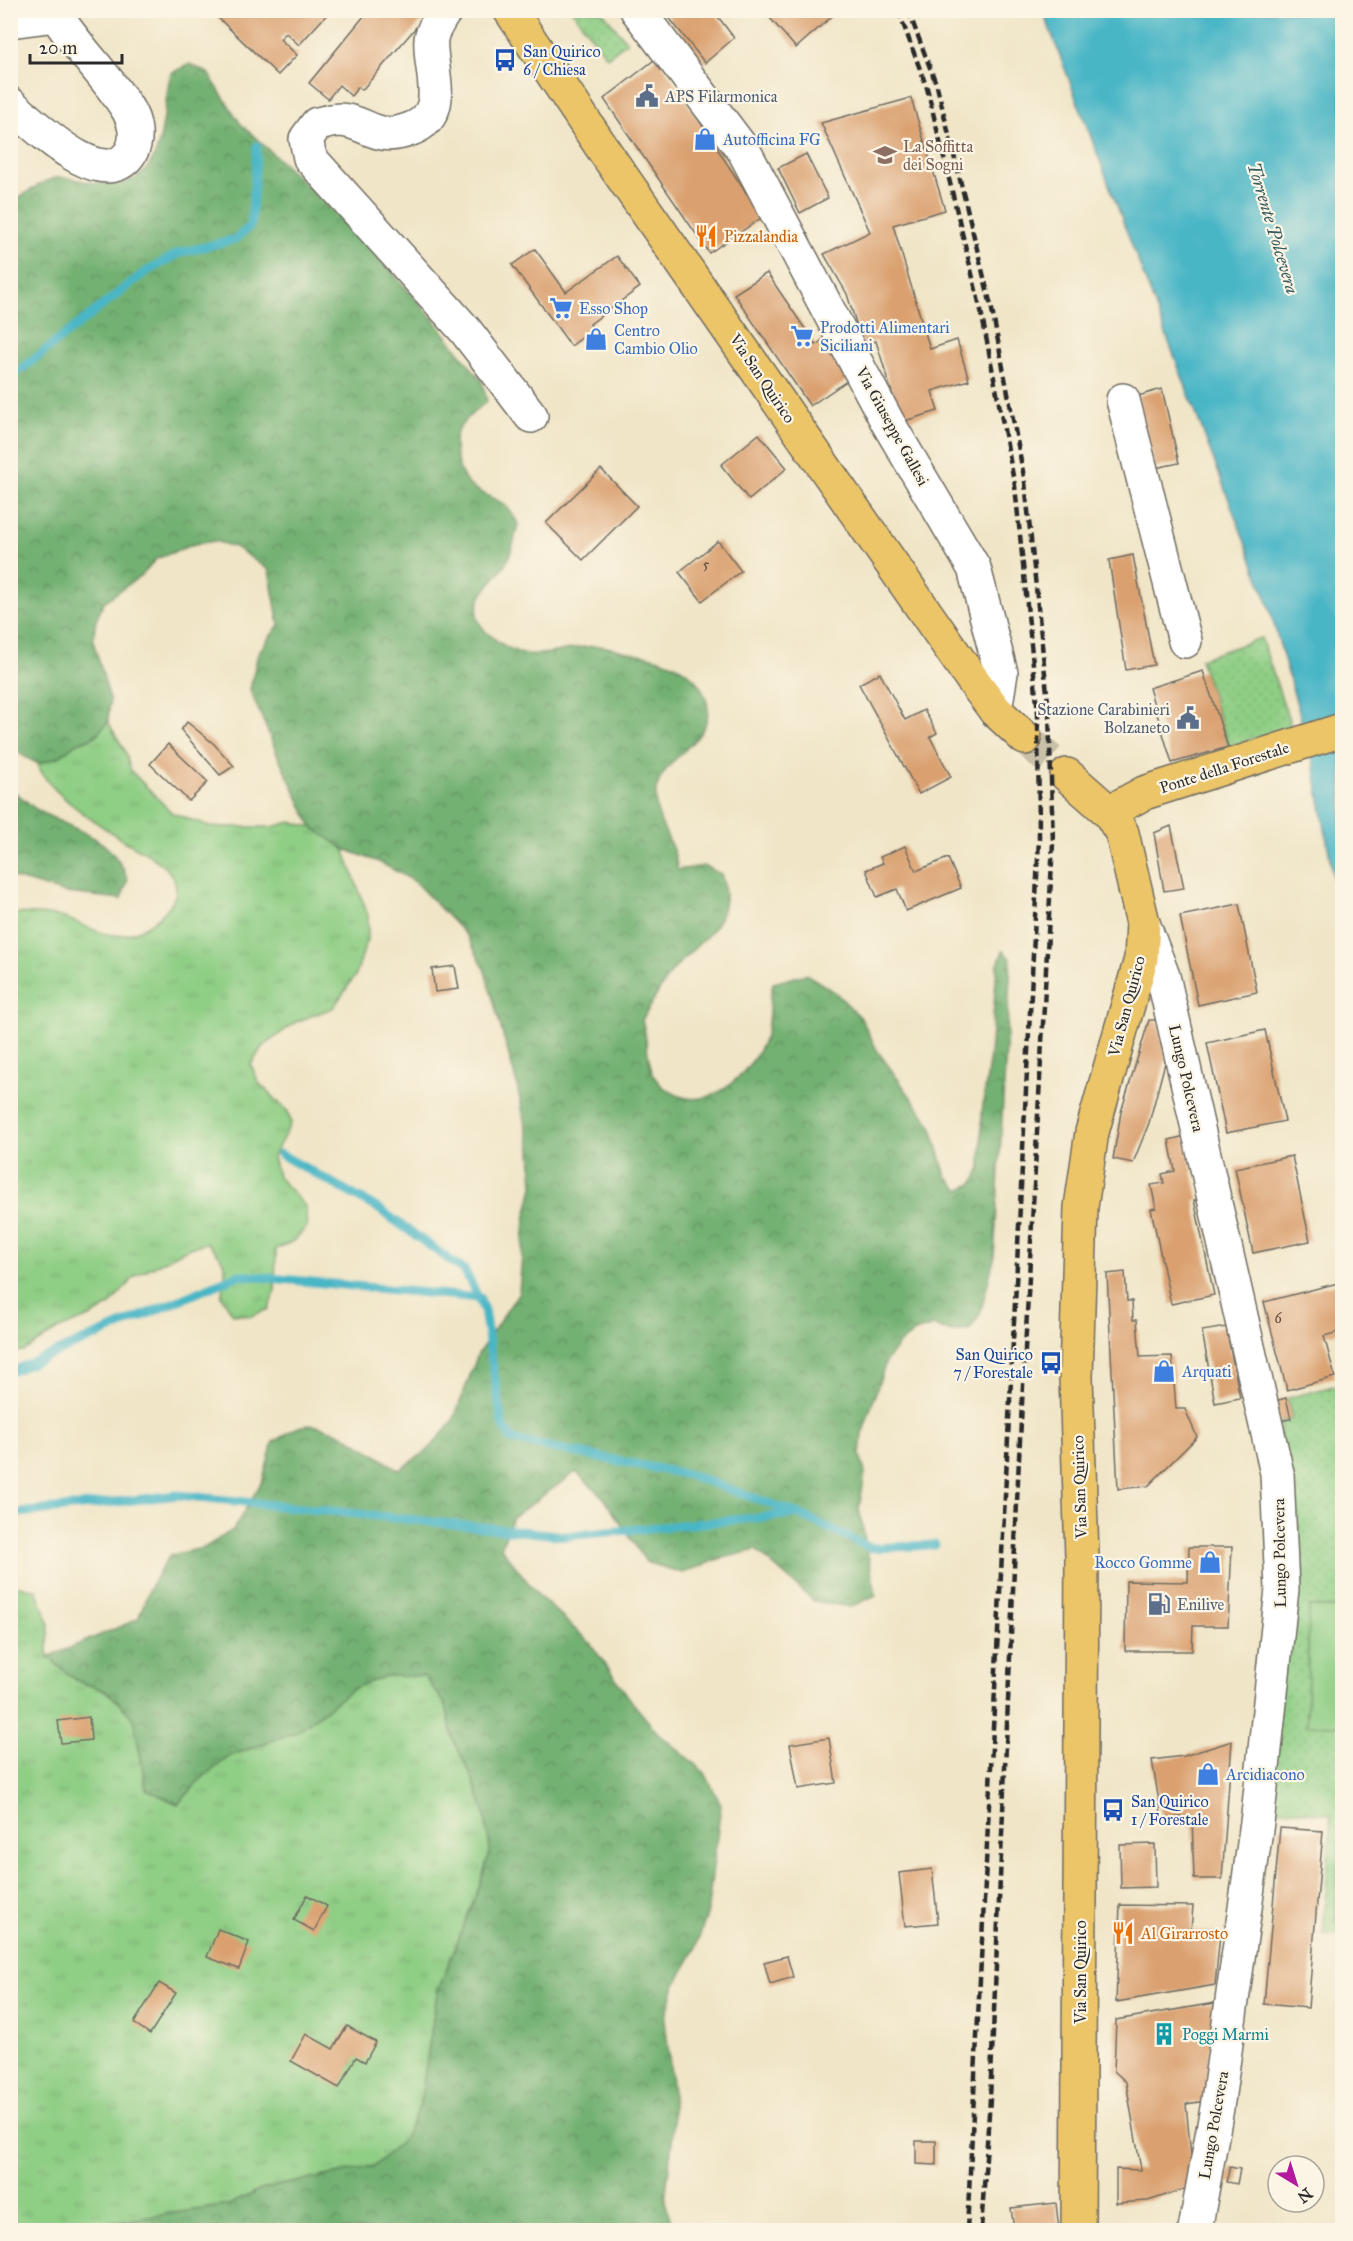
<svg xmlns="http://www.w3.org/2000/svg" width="1353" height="2241" viewBox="0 0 1353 2241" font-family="'IM FELL Great Primer',serif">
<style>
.grass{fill:url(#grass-tufts);stroke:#5d7c58;stroke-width:1.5}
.forest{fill:url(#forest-crowns);stroke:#4f6e4e;stroke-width:1.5}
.park{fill:url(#park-dots);stroke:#5d7c58;stroke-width:1.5}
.garden{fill:#8fce85;stroke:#5d7c58;stroke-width:1.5}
.water{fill:#4ab6c6;stroke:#3a7078;stroke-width:1.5}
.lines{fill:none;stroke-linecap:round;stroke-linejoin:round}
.stream{stroke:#4ab6c6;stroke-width:9}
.building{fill:#daa070}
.major-tunnel{stroke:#c9c0a8;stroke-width:33;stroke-dasharray:33 16;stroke-linecap:butt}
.minor-casing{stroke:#706c62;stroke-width:36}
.major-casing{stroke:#706c62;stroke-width:36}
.minor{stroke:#fff;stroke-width:33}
.major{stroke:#edc569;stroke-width:33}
.rail{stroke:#2b2b2b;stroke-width:4.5;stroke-dasharray:9 4.5;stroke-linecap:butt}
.labels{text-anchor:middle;stroke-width:4.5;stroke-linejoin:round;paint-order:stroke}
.number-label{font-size:14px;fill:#57483c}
.transit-label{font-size:16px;fill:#164399;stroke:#fcf5e5;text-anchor:start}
.service-label{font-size:16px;fill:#4e5e75;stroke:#fcf5e5;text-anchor:start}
.shop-label{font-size:16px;fill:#366cbe;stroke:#fcf5e5;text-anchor:start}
.education-label{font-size:16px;fill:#785e54;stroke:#fcf5e5;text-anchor:start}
.food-label{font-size:16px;fill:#c56008;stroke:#fcf5e5;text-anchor:start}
.street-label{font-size:16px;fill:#2b2b2b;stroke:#fcf5e5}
.culture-label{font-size:16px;fill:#0d838f;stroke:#fcf5e5;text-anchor:start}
.water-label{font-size:18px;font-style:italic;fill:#365c61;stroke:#fcf5e5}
</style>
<defs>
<pattern id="grass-tufts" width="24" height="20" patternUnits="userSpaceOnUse" patternTransform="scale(1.5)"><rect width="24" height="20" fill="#8fce85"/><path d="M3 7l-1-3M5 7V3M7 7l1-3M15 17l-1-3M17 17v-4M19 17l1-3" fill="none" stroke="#7cb173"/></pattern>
<pattern id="forest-crowns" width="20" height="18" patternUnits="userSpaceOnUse" patternTransform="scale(1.5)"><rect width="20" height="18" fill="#73b172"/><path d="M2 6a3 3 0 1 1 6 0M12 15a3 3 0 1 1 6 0" fill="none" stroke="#5f905e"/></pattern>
<pattern id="park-dots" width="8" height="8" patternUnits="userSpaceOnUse" patternTransform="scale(1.5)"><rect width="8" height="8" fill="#8fce85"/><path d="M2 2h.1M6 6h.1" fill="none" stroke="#7cb173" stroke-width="1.8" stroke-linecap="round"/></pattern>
</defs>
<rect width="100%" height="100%" fill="#fcf5e5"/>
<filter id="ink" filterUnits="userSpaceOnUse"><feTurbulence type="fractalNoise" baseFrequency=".0167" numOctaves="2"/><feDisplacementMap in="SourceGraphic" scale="12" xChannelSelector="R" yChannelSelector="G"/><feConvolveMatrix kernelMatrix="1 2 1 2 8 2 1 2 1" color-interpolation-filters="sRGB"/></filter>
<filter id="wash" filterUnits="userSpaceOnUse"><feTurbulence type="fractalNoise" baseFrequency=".008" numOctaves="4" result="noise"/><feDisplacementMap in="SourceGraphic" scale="24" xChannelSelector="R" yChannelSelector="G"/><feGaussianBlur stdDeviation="1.35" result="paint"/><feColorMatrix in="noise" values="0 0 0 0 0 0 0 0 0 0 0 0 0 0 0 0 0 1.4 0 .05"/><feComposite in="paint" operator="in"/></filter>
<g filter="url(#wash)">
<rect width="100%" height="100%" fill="#f0e5c7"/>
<g class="grass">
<path d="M 108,722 L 125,751 L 131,771 L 172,813 L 212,827 L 272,827 L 291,822 L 312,827 L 344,849 L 368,916 L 368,936 L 356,975 L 333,1008 L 296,1022 L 262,1047 L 251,1065 L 259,1083 L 288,1112 L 291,1123 L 273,1157 L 278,1177 L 305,1206 L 307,1226 L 294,1241 L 276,1249 L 275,1290 L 269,1309 L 251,1316 L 233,1314 L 221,1296 C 228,1269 228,1261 207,1243 L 189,1248 L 135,1276 L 110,1305 L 94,1315 L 57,1330 L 24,1351 L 11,1352 L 10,913 C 27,914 45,913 61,917 C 81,922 100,937 122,935 C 140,933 153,923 165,911 C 201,875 141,852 118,837 C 95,822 46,791 38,764 L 59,757 L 75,744 L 94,737 Z"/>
<path d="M 11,1584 L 36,1590 L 49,1622 L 48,1657 L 76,1680 L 108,1692 L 134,1719 L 146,1789 L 178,1804 L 202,1778 L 230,1756 L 296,1732 L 354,1688 L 386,1676 L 424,1676 L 446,1705 L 453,1739 L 471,1775 L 484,1810 L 490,1850 L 480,1885 L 437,1993 L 420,2105 L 404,2140 L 374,2166 L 263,2189 L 228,2205 L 108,2223 L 92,2230 L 11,2230 Z"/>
</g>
<g class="forest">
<path d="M 190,64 L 208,73 L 240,123 L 360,236 L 434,320 L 482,381 L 487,401 C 478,409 467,417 460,427 C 449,441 458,478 472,487 C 496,503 504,496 518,524 C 515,537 513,551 506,563 C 496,581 478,590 477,613 C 476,620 484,631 490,635 C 529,670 553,647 597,646 C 607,646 619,650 628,652 C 660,658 698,665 707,703 C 715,739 669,753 658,784 C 647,816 677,841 677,870 L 704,866 L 721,874 C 737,922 702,937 674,969 C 662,984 652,1003 642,1020 C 647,1036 647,1060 653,1074 C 657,1083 665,1089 673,1093 C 712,1114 751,1071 765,1038 C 770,1025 768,1001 773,983 L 806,974 L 835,992 L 861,1018 L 877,1050 L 931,1125 L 946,1176 L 959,1190 L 974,1183 L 981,1167 L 982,1112 L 990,1055 L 997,967 L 1003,951 L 1011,959 L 994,1259 L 980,1314 L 970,1330 L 952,1332 L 933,1326 L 915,1332 L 898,1345 L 886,1361 L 862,1435 L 860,1454 L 865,1473 L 859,1509 L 876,1595 L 851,1607 L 814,1601 L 756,1550 L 719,1559 L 683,1573 L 646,1562 L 604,1498 L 576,1472 L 512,1518 L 501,1548 L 538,1595 L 590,1643 L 633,1703 L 657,1732 L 705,1773 L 721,1805 L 707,1915 L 694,1952 L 675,1985 L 665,2020 L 673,2093 L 673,2133 L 665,2201 L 674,2230 L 92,2230 L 108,2223 L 228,2205 L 263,2189 L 374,2166 L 403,2140 L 420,2105 L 437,1993 L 480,1885 L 490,1850 L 484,1810 L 471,1775 L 453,1739 L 446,1705 L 424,1676 L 386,1676 L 354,1688 L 296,1732 L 230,1756 L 202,1778 L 178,1804 L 146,1789 L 134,1719 L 108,1692 L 76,1680 L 48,1657 L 138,1619 L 151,1585 L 170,1555 L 204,1548 L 233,1530 L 263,1480 L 273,1442 C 282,1437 293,1428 302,1426 C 331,1420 374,1455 399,1470 L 428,1450 L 453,1421 L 478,1354 L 519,1292 L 525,1220 L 533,1187 L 531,1149 L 515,1077 L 484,968 L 467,936 L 414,881 L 379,862 L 344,849 L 312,827 L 279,758 L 250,690 L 258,653 L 279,625 L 269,570 L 235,547 L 215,541 L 194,544 L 156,559 L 142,575 L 104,602 L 96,620 L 93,641 L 110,699 L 108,722 L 94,737 L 75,744 L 59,757 L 38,764 L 11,749 L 10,202 C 25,197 40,180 55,178 C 71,175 85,184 101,183 C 109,182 121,184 129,181 C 168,167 162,105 171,73 Z"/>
<path d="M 10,790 C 21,795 27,803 36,809 C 77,834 109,831 128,880 L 121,899 L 66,893 L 11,877 Z"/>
</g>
<g class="park">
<path d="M 572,11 L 602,11 L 627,42 L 607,57 Z"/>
<path d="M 1261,638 L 1291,726 L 1229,747 L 1200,659 Z"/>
<path d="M 1342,1384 L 1342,1607 L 1309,1607 L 1307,1725 L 1342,1726 L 1342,1808 L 1335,1922 L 1342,1923 L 1342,1935 L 1323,1934 L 1331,1815 L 1270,1807 L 1280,1422 L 1292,1419 L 1287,1398 Z"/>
</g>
<g class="garden">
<path d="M 1309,1607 L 1342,1607 L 1342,1726 L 1307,1725 Z"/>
<path d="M 1342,1808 L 1342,1923 L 1335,1922 Z"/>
</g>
<path class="water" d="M 1043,11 L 1342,11 L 1342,929 L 1314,764 L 1267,600 Z"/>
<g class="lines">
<g class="stream">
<path d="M 10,383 L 14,375 L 144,273 L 179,253 L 236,239 L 251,225 L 257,146"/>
<path d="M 280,1154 L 379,1209 L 465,1271 L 484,1310 L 502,1424 L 512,1440 L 690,1475 L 799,1514 L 871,1548 L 935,1545"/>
<path d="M 10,1372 L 239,1275 L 480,1298"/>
<path d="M 10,1514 L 178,1495 L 566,1536 L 796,1514"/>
</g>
</g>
<g id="blocks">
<g class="building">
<path d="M 210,10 L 331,10 L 299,45 L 286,33 L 280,39 L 297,55 L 278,75 Z"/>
<path d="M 369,10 L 431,10 L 362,90 L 358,87 L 351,96 L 339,85 L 328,99 L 309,83 Z"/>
<path d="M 663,10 L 713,10 L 734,38 L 705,63 Z"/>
<path d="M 763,10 L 839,10 L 796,48 Z"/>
<path d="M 936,10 L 961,10 L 961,11 L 939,19 Z"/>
<path d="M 658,57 L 746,193 L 750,190 L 766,215 L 709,253 L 604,99 Z"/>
<path d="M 911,98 L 945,210 L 893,225 L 930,349 L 957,340 L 969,380 L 932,391 L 938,411 L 901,422 L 876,341 L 863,345 L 847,294 L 824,254 L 870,232 L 821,123 Z"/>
<path d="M 806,154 L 828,198 L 800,213 L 778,168 Z"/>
<path d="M 535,249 L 566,292 L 617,256 L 640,287 L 590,324 L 593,329 L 571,346 L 512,265 Z"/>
<path d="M 767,273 L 816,345 L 825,338 L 851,378 L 810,406 L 734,294 Z"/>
<path d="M 1162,389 L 1179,463 L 1155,468 L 1138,396 Z"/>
<path d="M 759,434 L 787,468 L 749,500 L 721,465 Z"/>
<path d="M 601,469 L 637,506 L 583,560 L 546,523 Z"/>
<path d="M 718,541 L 741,571 L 702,601 L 679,572 Z"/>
<path d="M 1133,555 L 1154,665 L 1126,670 L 1109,560 Z"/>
<path d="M 1203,671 L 1228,747 L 1172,763 L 1149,688 Z"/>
<path d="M 880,673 L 905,720 L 924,710 L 937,733 L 930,737 L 951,777 L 919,794 L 859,684 Z"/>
<path d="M 187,722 L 214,744 L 234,766 L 220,775 L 181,730 Z"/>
<path d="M 168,744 L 208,782 L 189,801 L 150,764 Z"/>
<path d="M 1171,826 L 1184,888 L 1164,891 L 1154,833 Z"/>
<path d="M 905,846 L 916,871 L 948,858 L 961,888 L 906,911 L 897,889 L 877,897 L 866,870 L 883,863 L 880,857 Z"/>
<path d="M 1239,904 L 1257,992 L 1198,1005 L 1180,916 Z"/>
<path d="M 455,966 L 459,989 L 435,992 L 432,969 Z"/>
<path d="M 1149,1020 L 1158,1020 L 1166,1059 L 1149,1123 L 1133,1163 L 1113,1159 L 1121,1112 Z"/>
<path d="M 1265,1030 L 1285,1121 L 1226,1133 L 1207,1043 Z"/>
<path d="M 1185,1136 L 1198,1200 L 1194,1200 L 1214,1295 L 1171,1304 L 1151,1209 L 1156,1208 L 1151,1185 L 1164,1183 L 1162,1174 L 1175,1171 L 1169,1140 Z"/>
<path d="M 1292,1156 L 1310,1241 L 1253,1253 L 1235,1168 Z"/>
<path d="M 1125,1272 L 1127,1301 L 1132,1301 L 1133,1320 L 1137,1320 L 1140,1357 L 1172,1356 L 1176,1409 L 1185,1409 L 1197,1437 L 1148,1486 L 1118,1489 L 1107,1274 Z"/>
<path d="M 1342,1282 L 1342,1331 L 1324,1336 L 1335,1377 L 1287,1390 L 1264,1302 Z"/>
<path d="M 1226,1327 L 1240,1398 L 1215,1403 L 1202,1331 Z"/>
<path d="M 1286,1398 L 1291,1419 L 1279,1421 L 1275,1401 Z"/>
<path d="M 1189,1547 L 1232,1547 L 1228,1626 L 1193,1626 L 1192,1651 L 1125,1651 L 1126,1581 L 1188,1582 Z"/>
<path d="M 89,1717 L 91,1740 L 61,1743 L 58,1721 Z"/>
<path d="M 829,1738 L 836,1783 L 798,1789 L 790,1744 Z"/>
<path d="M 1232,1741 L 1222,1879 L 1194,1879 L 1192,1816 L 1162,1819 L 1152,1760 L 1184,1756 Z"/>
<path d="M 1280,1828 L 1323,1831 L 1308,2008 L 1264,2004 Z"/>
<path d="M 1155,1844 L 1156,1887 L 1121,1888 L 1120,1845 Z"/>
<path d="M 932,1869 L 938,1923 L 905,1926 L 899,1873 Z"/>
<path d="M 307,1895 L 327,1906 L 314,1931 L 294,1920 Z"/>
<path d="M 1120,1905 L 1193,1906 L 1191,1930 L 1220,1934 L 1215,1985 L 1116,2002 Z"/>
<path d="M 218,1929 L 249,1942 L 239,1969 L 207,1957 Z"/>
<path d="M 787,1956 L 793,1977 L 770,1984 L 764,1962 Z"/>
<path d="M 159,1983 L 176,1993 L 150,2034 L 134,2023 Z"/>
<path d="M 1215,2003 L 1206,2101 L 1186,2104 L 1194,2186 L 1148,2201 L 1116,2203 L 1116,2169 L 1141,2170 L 1126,2082 L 1114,2071 L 1116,2020 Z"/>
<path d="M 347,2026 L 376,2042 L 365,2062 L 356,2057 L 339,2088 L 291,2061 L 306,2034 L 333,2049 Z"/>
<path d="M 916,2141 L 936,2141 L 936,2165 L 916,2164 Z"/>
<path d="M 1230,2167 L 1240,2169 L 1237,2184 L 1226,2182 Z"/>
<path d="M 1056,2203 L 1059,2230 L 1014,2230 L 1011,2208 Z"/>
</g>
</g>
</g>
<g filter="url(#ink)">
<use href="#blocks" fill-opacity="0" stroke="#706c62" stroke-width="1.5"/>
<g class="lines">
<path class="major-tunnel" d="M 1025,738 L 1067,775"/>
<g class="minor-casing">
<g id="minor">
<path d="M 446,10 C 441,16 432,31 431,39 C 428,68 452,114 411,129 C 375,143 367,121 340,120 C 332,120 324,123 317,124 L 306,139 L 310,158 L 465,330 L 531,416"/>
<path d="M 637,10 L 744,151 L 888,423 L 974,568 L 1001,673 L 995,710"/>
<path d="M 10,21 L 56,15 L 60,10"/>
<path d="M 10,104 C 34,124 106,198 132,150 C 138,138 135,121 128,110 C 108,77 77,48 56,15"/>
<path d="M 1123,400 L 1185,641"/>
<path d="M 1143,923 L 1163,976 L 1277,1473 L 1282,1589 L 1258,1815 L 1217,2108 L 1195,2230"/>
</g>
</g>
<g class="major-casing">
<g id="major">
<path d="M 510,10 L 607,155 L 974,682 L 995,710 L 1025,738"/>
<path d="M 1067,775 L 1109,812 L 1122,833 L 1143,923 L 1141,959 L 1092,1132 L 1081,1207 L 1076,1377 L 1082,1557 L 1078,2230"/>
<path d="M 1109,812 L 1144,793 L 1342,730"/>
</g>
</g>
<use href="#minor" class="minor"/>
<use href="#major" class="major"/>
<g class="rail">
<path d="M 898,10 L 927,88 L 981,311 L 1015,486 L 1038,713 L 1039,839 L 967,2230"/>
<path d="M 908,10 L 937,86 L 992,310 L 1025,482 L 1049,712 L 1053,843 L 1019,1458 L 990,2099 L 981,2230"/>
</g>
</g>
</g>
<defs>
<g id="bus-bare" transform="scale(1.8)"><path d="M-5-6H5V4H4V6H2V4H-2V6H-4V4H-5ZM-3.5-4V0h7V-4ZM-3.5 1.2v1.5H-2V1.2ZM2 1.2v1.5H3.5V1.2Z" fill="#1a4fb4" stroke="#fcf5e5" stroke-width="2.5" paint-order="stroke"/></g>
<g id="civic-bare" transform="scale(1.8)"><path d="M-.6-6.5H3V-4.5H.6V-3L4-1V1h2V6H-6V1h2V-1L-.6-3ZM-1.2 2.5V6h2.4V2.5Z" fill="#5c6f8a" stroke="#fcf5e5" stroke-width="2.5" paint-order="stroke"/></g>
<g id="shop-bare" transform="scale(1.8)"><path d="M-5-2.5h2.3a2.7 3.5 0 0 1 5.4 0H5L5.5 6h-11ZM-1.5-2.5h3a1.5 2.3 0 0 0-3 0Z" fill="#3f7fe0" stroke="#fcf5e5" stroke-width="2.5" paint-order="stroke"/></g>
<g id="school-bare" transform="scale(1.8)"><path d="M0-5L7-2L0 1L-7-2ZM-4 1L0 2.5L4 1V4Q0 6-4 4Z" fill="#8d6e63" stroke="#fcf5e5" stroke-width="2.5" paint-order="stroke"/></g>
<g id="restaurant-bare" transform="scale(1.8)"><path d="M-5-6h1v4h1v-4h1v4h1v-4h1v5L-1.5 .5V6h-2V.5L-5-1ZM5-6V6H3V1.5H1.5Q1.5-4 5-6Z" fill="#e8710a" stroke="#fcf5e5" stroke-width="2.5" paint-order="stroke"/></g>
<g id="supermarket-bare" transform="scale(1.8)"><path d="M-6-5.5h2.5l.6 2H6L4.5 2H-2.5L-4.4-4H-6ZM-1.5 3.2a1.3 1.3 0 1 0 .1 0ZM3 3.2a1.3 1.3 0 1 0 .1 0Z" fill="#3f7fe0" stroke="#fcf5e5" stroke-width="2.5" paint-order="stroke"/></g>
<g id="fuel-bare" transform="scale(1.8)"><path d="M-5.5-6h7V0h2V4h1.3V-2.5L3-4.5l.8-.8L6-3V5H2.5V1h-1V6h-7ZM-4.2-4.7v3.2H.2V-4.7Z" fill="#5c6f8a" stroke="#fcf5e5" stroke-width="2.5" paint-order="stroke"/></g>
<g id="building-bare" transform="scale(1.8)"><path d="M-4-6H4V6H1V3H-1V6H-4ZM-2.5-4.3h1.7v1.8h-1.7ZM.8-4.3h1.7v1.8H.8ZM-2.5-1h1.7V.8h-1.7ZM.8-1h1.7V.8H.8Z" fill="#0f9aa8" stroke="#fcf5e5" stroke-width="2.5" paint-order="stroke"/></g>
</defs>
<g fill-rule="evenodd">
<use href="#bus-bare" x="505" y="60"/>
<use href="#civic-bare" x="647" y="96"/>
<use href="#shop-bare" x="705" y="139"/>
<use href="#school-bare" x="885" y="155"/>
<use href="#restaurant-bare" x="706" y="236"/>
<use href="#supermarket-bare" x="561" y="308"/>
<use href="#supermarket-bare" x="802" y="336"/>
<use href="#shop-bare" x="596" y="339"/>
<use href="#civic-bare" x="1188" y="718"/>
<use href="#bus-bare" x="1051" y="1363"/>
<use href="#shop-bare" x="1164" y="1371"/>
<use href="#shop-bare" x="1210" y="1562"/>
<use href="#fuel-bare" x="1159" y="1604"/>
<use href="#shop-bare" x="1208" y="1774"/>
<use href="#bus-bare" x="1113" y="1810"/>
<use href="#restaurant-bare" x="1123" y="1933"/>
<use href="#building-bare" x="1164" y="2034"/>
</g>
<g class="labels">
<g class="number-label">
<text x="706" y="569">5</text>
<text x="1278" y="1323">6</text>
</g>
<g class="transit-label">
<text x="523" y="57">San Quirico<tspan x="523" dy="18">6 / Chiesa</tspan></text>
<text x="1033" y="1360" text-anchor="end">San Quirico<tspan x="1033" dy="18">7 / Forestale</tspan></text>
<text x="1131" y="1807">San Quirico<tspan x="1131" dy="18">1 / Forestale</tspan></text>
</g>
<g class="service-label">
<text x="665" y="102">APS Filarmonica</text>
<text x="1170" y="715" text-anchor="end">Stazione Carabinieri<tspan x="1170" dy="18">Bolzaneto</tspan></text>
<text x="1177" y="1610">Enilive</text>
</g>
<g class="shop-label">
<text x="723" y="145">Autofficina FG</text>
<text x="579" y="314">Esso Shop</text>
<text x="820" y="333">Prodotti Alimentari<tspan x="820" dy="18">Siciliani</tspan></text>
<text x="614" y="336">Centro<tspan x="614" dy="18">Cambio Olio</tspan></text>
<text x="1182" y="1377">Arquati</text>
<text x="1192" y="1568" text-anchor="end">Rocco Gomme</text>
<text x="1226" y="1780">Arcidiacono</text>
</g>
<g class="education-label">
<text x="903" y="152">La Soffitta<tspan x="903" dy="18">dei Sogni</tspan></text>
</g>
<g class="food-label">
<text x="724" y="242">Pizzalandia</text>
<text x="1141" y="1939">Al Girarrosto</text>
</g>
<g class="street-label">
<text transform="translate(763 378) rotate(56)" y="6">Via San Quirico</text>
<text transform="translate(893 426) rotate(61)" y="6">Via Giuseppe Gallesi</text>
<text transform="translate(1224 767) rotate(-18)" y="6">Ponte della Forestale</text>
<text transform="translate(1126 1006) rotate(-75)" y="6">Via San Quirico</text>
<text transform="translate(1187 1078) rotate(77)" y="6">Lungo Polcevera</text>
<text transform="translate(1079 1487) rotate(-92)" y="6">Via San Quirico</text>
<text transform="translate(1279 1553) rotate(-91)" y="6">Lungo Polcevera</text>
<text transform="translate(1080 1972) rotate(-90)" y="6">Via San Quirico</text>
<text transform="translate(1213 2125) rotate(-80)" y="6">Lungo Polcevera</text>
</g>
<g class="culture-label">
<text x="1182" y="2040">Poggi Marmi</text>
</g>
<g class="water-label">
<text transform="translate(1273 228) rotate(73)" y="6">Torrente Polcevera</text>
</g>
</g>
<rect width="1353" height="2241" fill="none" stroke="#fcf5e5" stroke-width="36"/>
<g transform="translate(1296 2184) rotate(142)"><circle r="28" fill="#fcf5e5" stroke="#a8a49b" stroke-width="1.5"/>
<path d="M0-4.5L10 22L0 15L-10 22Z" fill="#b5179e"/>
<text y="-9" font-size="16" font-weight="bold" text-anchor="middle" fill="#2b2b2b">N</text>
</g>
<path d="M30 54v9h92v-9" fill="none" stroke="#2b2b2b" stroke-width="3"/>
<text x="39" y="54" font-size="18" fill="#2b2b2b" stroke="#fcf5e5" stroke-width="4.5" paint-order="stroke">20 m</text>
</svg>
